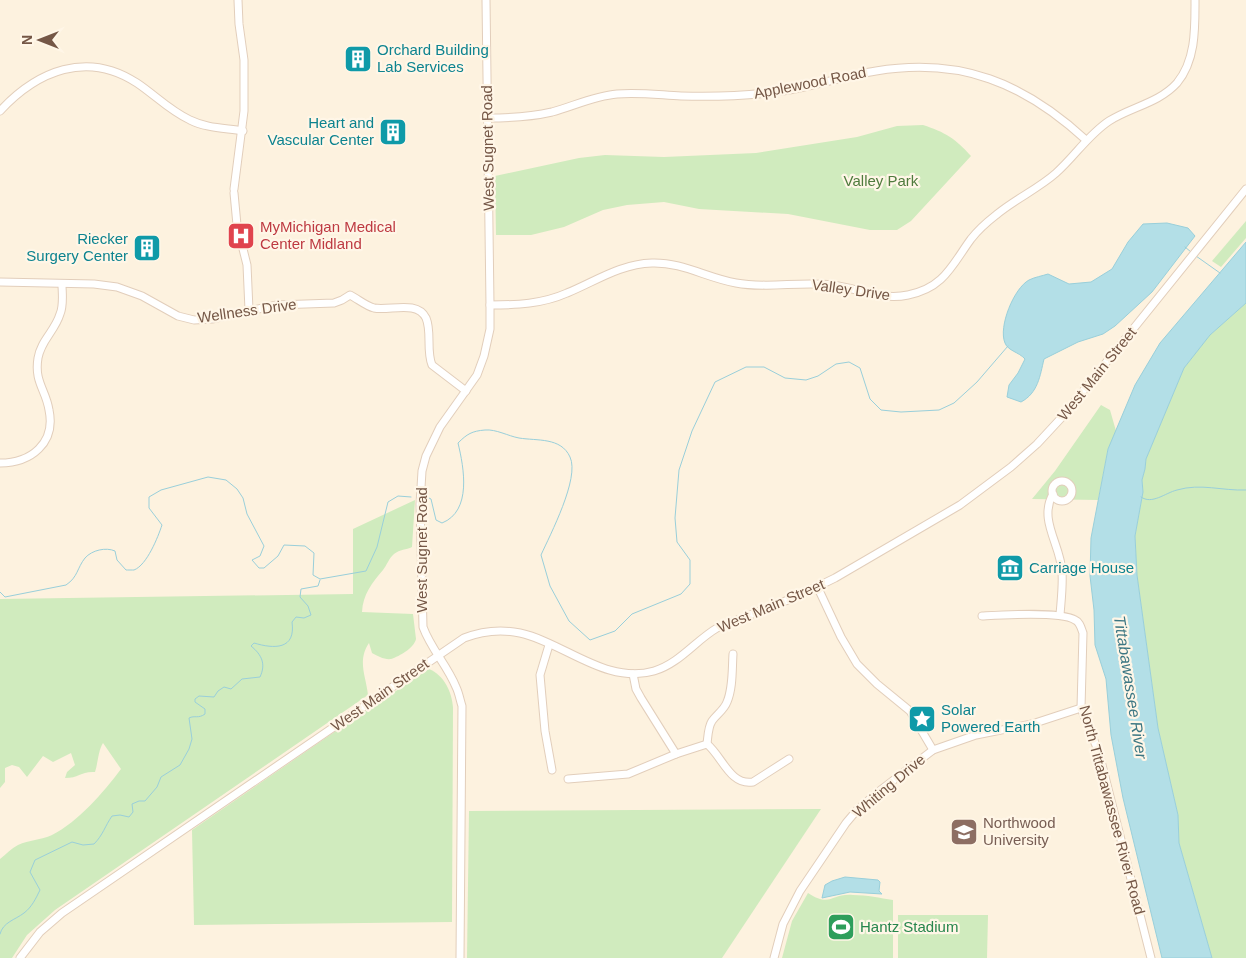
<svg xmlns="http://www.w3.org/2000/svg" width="1246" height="958" viewBox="0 0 1246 958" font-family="Arial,sans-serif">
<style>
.green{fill:#d0ebbe}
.water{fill:#b3dfe7;stroke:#99cfda}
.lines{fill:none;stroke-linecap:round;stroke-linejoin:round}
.stream{stroke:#99cfda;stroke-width:1}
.minor-casing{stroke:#e2cebb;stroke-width:9}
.minor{stroke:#fff;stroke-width:7}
.labels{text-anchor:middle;stroke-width:4.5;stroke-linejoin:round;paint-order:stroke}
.culture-label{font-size:15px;fill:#0d838f;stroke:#fff6e7;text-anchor:start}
.street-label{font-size:15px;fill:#755746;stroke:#fff6e7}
.park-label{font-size:15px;fill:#4f7b3d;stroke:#fff6e7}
.health-label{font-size:15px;fill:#be3a42;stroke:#fff6e7;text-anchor:start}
.education-label{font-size:15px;fill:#785e54;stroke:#fff6e7;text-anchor:start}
.leisure-label{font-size:15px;fill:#27864d;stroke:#fff6e7;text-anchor:start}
.water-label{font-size:16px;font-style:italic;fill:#3c7783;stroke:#fff6e7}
</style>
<rect width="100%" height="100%" fill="#fdf2df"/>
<g class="green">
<path d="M 923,125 C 945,132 956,139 971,156 L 911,221 L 897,230 L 870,230 L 788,214 L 699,209 L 664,202 L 627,205 L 603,210 L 564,227 L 531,235 L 496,235 L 495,176 L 579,158 L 605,155 L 664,157 L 756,153 L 857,137 L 897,126 Z"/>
<path d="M 1246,221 L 1246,238 L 1221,267 L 1212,261 Z"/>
<path d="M 1246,303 L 1246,958 L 1212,958 L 1179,843 L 1178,815 L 1158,728 L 1137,575 L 1135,536 L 1143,492 L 1142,480 L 1145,469 L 1146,459 L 1184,368 L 1210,335 Z"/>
<path d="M 1101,405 L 1110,410 L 1116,431 L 1108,449 L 1098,500 L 1032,499 L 1055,471 Z"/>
<path d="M 415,500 L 412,547 C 406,550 400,549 394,554 C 389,558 387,565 383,570 C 372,583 363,594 362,612 L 413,614 L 416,639 C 414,648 400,656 391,659 C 385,660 377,656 372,653 L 369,643 C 357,661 366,676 368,695 L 55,910 L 27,935 L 12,958 L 0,958 L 0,859 C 6,854 12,848 18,845 C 29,840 41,840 52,835 C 79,821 103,793 121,769 L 103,743 C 98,751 98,763 95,772 C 81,771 79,778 65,778 L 67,772 L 75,765 L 71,753 L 53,762 L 43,756 L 27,777 L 19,767 L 12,765 L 5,768 L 5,782 L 0,788 L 0,599 L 353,594 L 353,529 Z"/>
<path d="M 429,669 C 444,675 452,692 453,708 L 452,922 L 194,925 L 192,830 L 330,735 Z"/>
<path d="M 821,809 L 722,958 L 467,958 L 469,811 Z"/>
<path d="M 808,893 C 831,908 831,893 853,895 C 867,895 880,898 893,900 L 893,958 L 782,958 L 792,921 Z"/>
<path d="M 898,915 L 988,915 L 987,958 L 898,958 Z"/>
</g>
<g class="water">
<path d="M 1167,223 L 1188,228 L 1195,236 L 1152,292 L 1115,326 L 1103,334 L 1078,342 L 1044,359 C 1040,376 1038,393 1021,402 L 1007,397 L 1009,385 L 1018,373 L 1025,359 C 1019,352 1008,351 1005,343 C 998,327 1014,288 1029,280 C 1035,277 1042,276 1048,274 L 1069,284 L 1091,282 L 1112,269 L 1128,242 L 1143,224 Z"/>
<path d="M 1246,242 L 1246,303 L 1210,335 L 1184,368 L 1146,459 L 1145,469 L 1142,480 L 1143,492 L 1135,536 L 1137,575 L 1158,728 L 1178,815 L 1179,843 L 1212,958 L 1162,958 L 1123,798 L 1111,735 L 1106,679 L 1095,645 L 1094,610 L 1090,576 L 1091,538 L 1108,449 L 1135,385 L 1160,343 Z"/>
<path d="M 845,877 L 878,880 L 880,882 L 879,891 L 882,894 L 850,892 L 822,898 L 825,885 L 832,881 Z"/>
</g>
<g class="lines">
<g class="stream">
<path d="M 1185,247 L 1191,252"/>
<path d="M 1196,256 L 1220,273"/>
<path d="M 427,497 L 431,499 L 436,520 L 442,523 C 472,511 464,468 458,443 C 467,434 472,431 485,430 C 496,429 508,436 519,438 C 537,441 561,437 570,457 C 580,478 550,535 541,555 L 550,586 L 569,621 L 590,640 L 615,631 L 632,614 L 681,594 L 690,584 L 690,560 L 677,542 L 675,518 L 679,470 L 692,431 L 715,382 L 746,367 L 764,367 L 785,378 L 806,380 L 818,376 L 836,364 L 849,362 L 860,368 L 870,399 L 881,410 L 901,412 L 939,410 L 954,403 L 977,382 L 1008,346"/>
<path d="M 1141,497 C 1152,505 1165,493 1177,490 C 1201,483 1222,491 1246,490"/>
<path d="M 0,592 L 5,597 L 66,585 C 78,577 77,568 85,558 C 92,550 106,547 115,551 L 117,560 L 126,570 C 127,570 133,570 134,570 C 147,565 158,537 162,525 L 149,508 L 149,497 L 161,490 L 208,477 L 226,480 L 237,489 L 243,498 L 247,514 L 264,546 L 260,556 L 252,560 L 259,568 L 264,568 L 278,556 L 284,545 L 305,546 L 314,553 L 313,575 L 320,579 L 366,571 L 377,547 L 388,502 L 398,496 L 411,497"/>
<path d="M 0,934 C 3,922 15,920 24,913 C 32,907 36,898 40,890 L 30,872 L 35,860 L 72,842 L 83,845 L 94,844 C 103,835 105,826 112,816 L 120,815 L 129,817 L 133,812 L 132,804 L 139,801 L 145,801 L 157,787 L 161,777 L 180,765 L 189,749 L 192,739 L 189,718 C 195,715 198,719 205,714 L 205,709 L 195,702 L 195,699 L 199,696 L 214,697 L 218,691 L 224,687 L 231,689 L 242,679 L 260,677 C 266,664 262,655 251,646 L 254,643 C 274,649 296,650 292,622 L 296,617 L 304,618 L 311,615 L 308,606 L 300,597 L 301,589 L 318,586 L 320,580"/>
</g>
<g class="minor-casing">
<g id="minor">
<path d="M 0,111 C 37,71 87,50 137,83 C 155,95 170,111 190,120 C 206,128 225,128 243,131"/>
<path d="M 488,118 C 509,118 530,117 552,112 C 574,106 594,96 617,94 C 638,92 660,95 681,96 C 713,97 744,96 776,92 C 810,88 842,76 876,71 C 961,57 1024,83 1086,140"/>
<path d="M 234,189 L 244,111 L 244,60 L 239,24 L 238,0"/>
<path d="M 234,193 L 237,225 L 247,265 L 249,310"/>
<path d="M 0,282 L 94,284 L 117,287 L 142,296 L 178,316 L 194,320 L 212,319 L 277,305 L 334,303 L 342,300 L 350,295 C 358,299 366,306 374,308 C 390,311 417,300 426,318 C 432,332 426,350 432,365 L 466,391"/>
<path d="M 490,305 C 517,305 542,304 567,293 C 596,281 620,264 652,263 C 682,262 707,278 736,283 C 767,289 800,281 832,285 C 858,288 881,301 908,295 C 944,288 952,265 971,239 C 978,230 987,222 996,215 C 1015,199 1038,189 1056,173 C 1075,156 1088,135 1109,121 C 1131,107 1159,103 1177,83 C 1196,60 1195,28 1195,0"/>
<path d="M 0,463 C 31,463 56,443 49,410 C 46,390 34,382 38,358 C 41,340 55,331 60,314 C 64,305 62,293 62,284"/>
<circle cx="1062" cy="491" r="10"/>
<path d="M 1053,494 C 1038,520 1061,545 1062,572 C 1063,586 1061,601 1060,615"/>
<path d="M 817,586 L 841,637 L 857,664 L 877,684 L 910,711 L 933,750"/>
<path d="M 982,616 C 1001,615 1061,611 1075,620 C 1080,622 1081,628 1083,633 L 1081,708 L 1099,753 L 1151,958"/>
<path d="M 549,645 L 540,675 L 545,731 L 552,770"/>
<path d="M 633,674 L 636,689 L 641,698 L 676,754 L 707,744 C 722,756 730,786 753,782 L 789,759"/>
<path d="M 707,744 C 708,736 708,727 712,721 C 717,714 724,710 727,702 C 733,688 732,670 733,654"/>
<path d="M 568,779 L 628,774 L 676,754"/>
<path d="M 20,958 L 40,932 L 62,913 L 464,638 C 482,631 501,629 520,633 C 565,643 606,685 654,671 C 680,663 695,641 717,628 L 798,596 L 835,578 L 960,505 L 1011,467 L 1037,444 L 1063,416 L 1246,189"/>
<path d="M 460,958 L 462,706 C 460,700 459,693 456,687 C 447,665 431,649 423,627 L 420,504 L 422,471 L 426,456 L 440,427 L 477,375 L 484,356 L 490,329 L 490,305 L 486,0"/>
<path d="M 774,958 L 783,924 L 800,891 L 846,823 L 857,810 L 882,789 L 933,750 L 976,735 L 1032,724 L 1081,708"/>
</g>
</g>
<use href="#minor" class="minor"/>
</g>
<defs>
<g id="building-square" transform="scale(1.4375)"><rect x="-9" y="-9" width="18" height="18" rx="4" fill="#0f9aa8" stroke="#fff6e7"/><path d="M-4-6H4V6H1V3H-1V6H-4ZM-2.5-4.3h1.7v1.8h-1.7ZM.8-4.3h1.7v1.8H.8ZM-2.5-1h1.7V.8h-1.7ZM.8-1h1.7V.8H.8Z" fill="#fff"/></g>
<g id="hospital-square" transform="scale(1.4375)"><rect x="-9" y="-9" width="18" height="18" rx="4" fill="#e0444e" stroke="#fff6e7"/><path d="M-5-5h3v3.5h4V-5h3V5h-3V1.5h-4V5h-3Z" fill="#fff"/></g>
<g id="museum-square" transform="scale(1.4375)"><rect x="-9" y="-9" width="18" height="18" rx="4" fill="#0f9aa8" stroke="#fff6e7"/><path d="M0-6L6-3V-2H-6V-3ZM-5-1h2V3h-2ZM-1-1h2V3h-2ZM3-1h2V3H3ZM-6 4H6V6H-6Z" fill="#fff"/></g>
<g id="sight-square" transform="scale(1.4375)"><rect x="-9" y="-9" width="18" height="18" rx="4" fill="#0f9aa8" stroke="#fff6e7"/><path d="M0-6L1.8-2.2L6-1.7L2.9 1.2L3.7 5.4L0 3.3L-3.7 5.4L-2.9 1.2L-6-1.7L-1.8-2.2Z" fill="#fff"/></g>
<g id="university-square" transform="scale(1.4375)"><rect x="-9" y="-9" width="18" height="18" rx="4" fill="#8d6e63" stroke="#fff6e7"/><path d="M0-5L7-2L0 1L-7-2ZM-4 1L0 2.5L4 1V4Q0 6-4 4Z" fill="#fff"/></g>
<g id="stadium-square" transform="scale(1.4375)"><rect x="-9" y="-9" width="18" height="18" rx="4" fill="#2e9e5b" stroke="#fff6e7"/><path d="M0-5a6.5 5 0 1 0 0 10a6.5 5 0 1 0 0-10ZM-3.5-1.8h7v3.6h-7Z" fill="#fff"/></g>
</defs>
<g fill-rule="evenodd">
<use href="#building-square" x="358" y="59"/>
<use href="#building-square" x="393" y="132"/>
<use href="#hospital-square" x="241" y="236"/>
<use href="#building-square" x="147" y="248"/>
<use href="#museum-square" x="1010" y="568"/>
<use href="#sight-square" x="922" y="719"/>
<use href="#university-square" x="964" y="832"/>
<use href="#stadium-square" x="841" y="927"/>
</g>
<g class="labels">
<g class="culture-label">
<text x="377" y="55">Orchard Building<tspan x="377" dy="17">Lab Services</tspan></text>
<text x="374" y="128" text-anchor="end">Heart and<tspan x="374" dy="17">Vascular Center</tspan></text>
<text x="128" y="244" text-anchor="end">Riecker<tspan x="128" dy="17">Surgery Center</tspan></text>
<text x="1029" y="573">Carriage House</text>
<text x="941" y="715">Solar<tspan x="941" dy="17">Powered Earth</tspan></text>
</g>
<g class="street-label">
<text transform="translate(810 83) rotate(-11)" y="5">Applewood Road</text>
<text transform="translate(488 148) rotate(-91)" y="5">West Sugnet Road</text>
<text transform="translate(851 290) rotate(8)" y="5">Valley Drive</text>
<text transform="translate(247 311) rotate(-8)" y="5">Wellness Drive</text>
<text transform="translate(1097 374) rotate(-51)" y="5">West Main Street</text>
<text transform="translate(422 550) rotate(-90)" y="5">West Sugnet Road</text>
<text transform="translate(771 606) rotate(-23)" y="5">West Main Street</text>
<text transform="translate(380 695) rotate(-35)" y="5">West Main Street</text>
<text transform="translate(889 786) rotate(-40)" y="5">Whiting Drive</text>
<text transform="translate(1112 810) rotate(75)" y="5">North Tittabawassee River Road</text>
</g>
<g class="park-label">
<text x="881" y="186">Valley Park</text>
</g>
<g class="health-label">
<text x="260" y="232">MyMichigan Medical<tspan x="260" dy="17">Center Midland</tspan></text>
</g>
<g class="education-label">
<text x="983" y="828">Northwood<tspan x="983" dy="17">University</tspan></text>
</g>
<g class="leisure-label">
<text x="860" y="932">Hantz Stadium</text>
</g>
<g class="water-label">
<text transform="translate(1131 687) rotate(81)" y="6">Tittabawassee River</text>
</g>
</g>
<g transform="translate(40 40) rotate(270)" stroke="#fff6e7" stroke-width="4" paint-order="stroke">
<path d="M0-4L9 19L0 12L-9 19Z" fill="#755746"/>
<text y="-8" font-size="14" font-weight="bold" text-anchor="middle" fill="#755746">N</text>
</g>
</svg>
